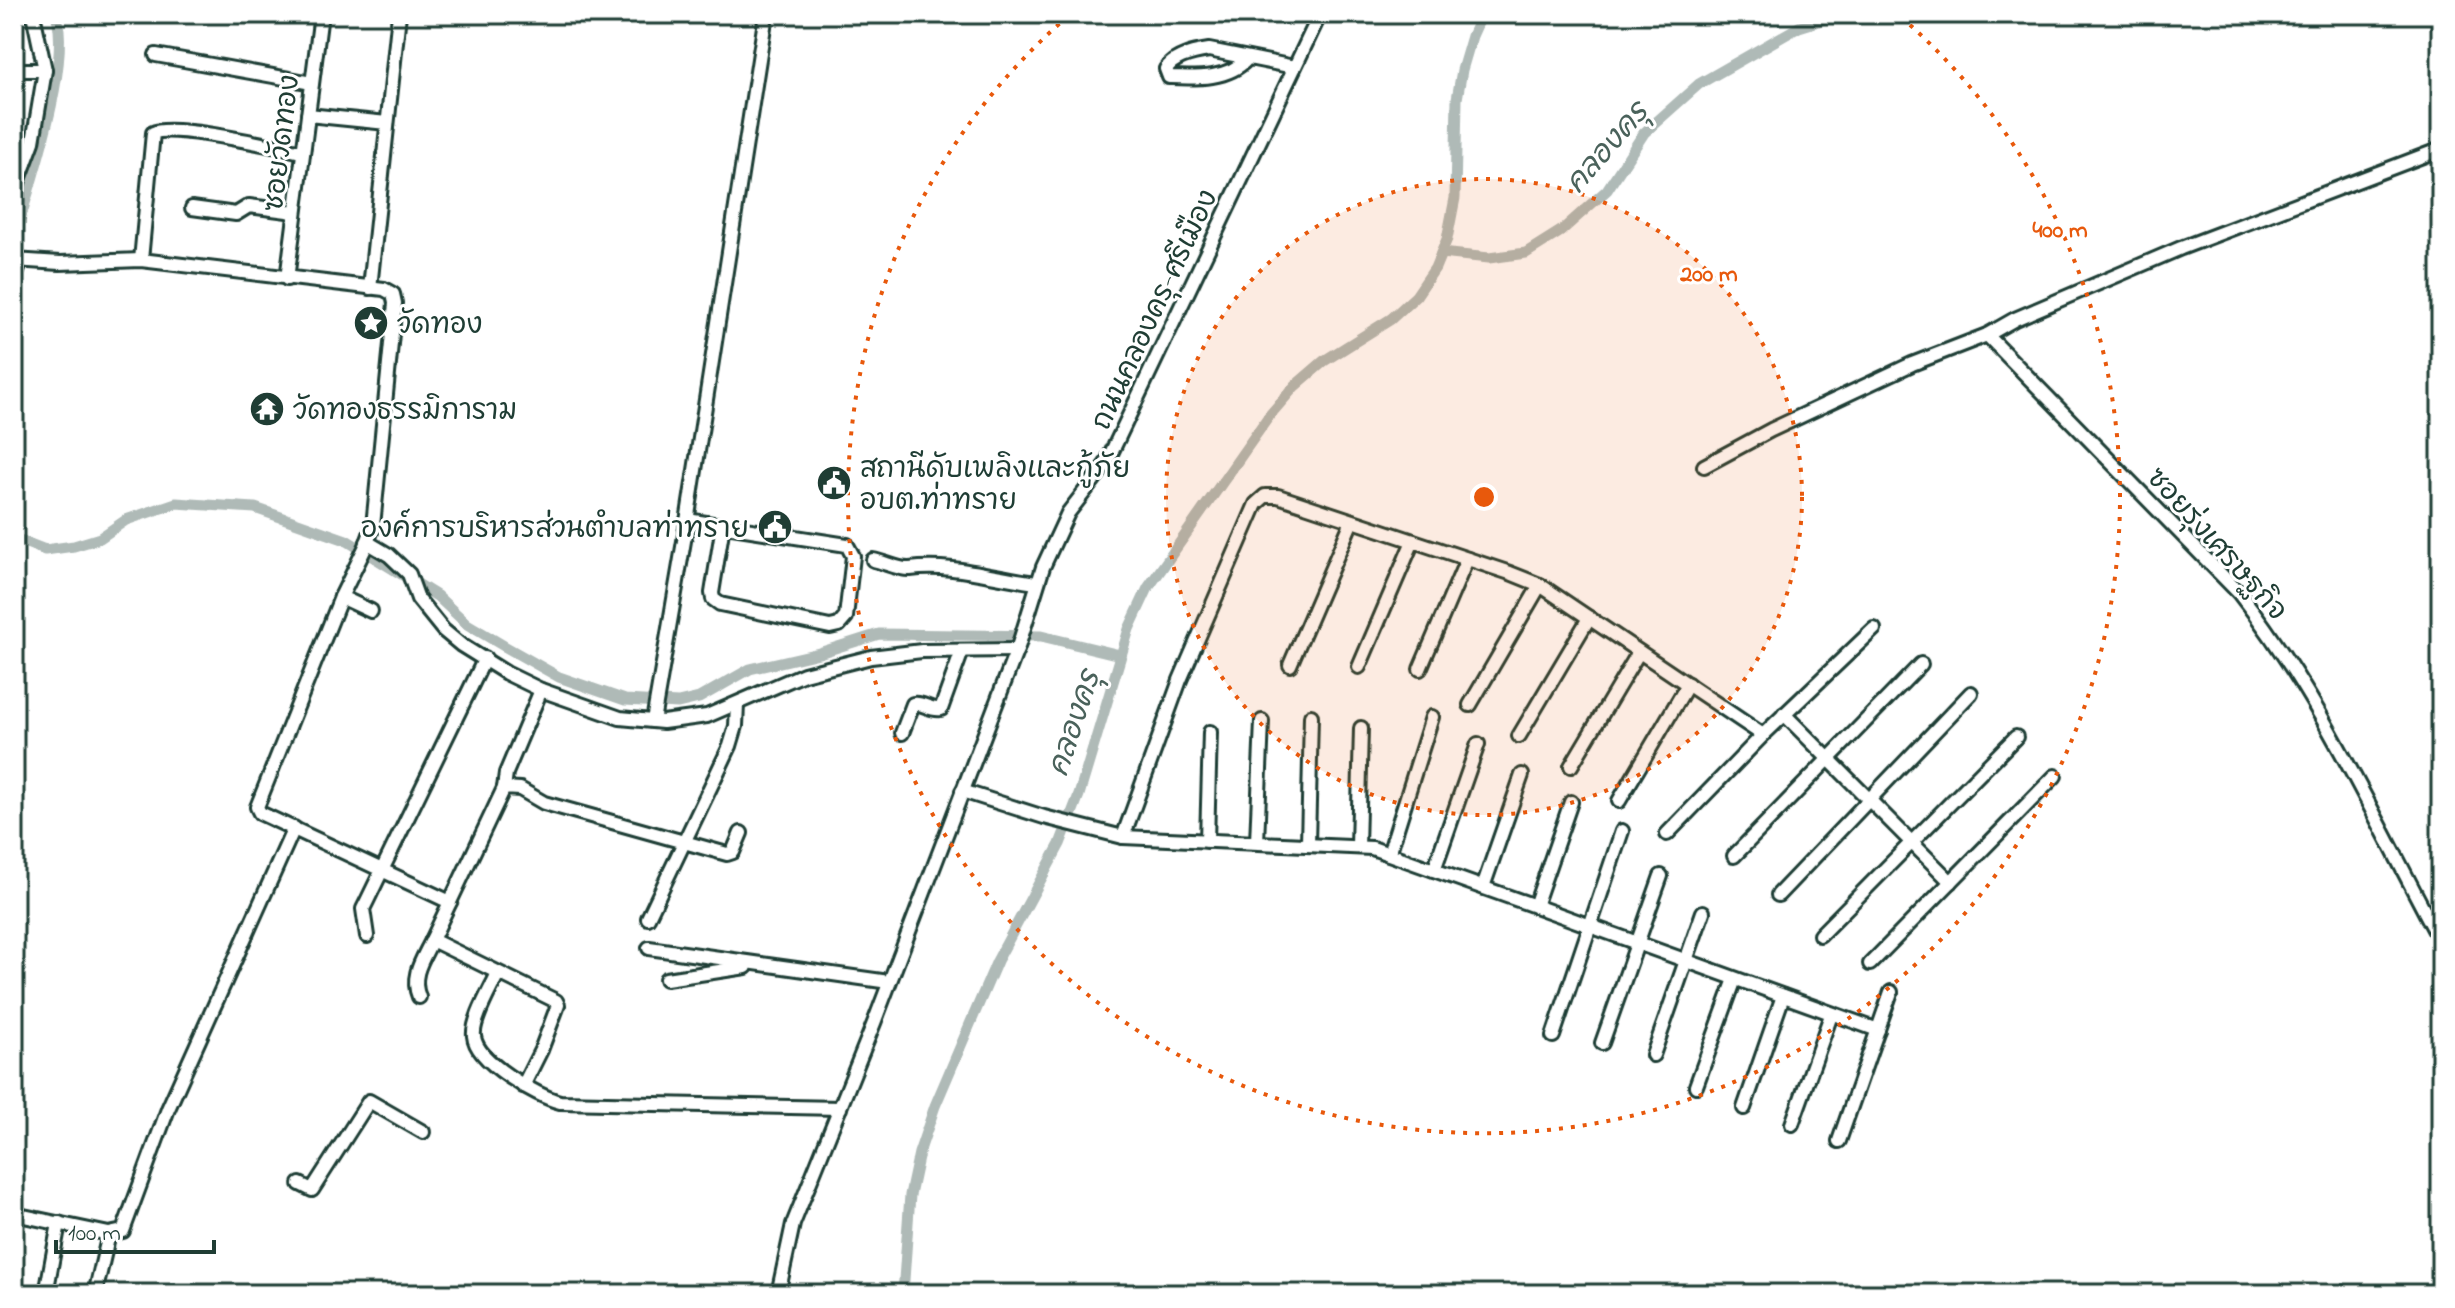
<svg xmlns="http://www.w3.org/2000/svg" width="2455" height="1308" viewBox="0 0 2455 1308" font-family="'Indie Flower','Playpen Sans Thai',sans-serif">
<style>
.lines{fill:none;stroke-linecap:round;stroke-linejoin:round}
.canal{stroke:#afbab7;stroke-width:11}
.street-casing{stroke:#1f3d34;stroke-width:18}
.street{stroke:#fff;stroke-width:12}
.ring{fill:none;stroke:#e8590c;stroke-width:4;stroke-dasharray:4 8}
.labels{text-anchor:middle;stroke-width:6;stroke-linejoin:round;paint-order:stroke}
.street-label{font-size:28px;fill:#1f3d34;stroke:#fff}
.poi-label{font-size:28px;fill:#1f3d34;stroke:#fff;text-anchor:start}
.water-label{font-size:30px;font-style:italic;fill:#4a625b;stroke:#fff}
.centre{fill:#e8590c;stroke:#fff;stroke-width:4}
.ring-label{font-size:24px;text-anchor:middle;font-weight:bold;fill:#e8590c;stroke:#fff;stroke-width:6;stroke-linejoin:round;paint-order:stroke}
</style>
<rect width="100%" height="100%" fill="#fff"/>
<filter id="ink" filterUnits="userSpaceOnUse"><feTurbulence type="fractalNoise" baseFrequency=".0125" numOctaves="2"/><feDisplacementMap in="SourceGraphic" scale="16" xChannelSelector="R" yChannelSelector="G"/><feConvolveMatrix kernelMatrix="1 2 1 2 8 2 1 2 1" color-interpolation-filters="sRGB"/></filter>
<g filter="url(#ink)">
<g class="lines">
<g class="canal">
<path d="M 14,240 C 29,187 72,64 56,14"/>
<path d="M 1441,253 L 1489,258 L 1526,253 L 1561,231 L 1607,190 L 1644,133 L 1699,84 L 1799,27 L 1841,14"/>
<path d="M 14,538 L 45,550 L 74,546 L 100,538 L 126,520 L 176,503 L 255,508 L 346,540 L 437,596 L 467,624 L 504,646 L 559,677 L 625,700 L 678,703 L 699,698 L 750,669 L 819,653 L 879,634 L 1041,636 L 1120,655"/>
<path d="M 903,1294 L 910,1195 L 919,1153 L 935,1106 L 997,961 L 1060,844 L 1079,795 L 1129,629 L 1148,588 L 1269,416 L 1295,386 L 1324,361 L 1391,319 L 1416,296 L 1435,268 L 1447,239 L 1455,198 L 1457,99 L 1462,70 L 1472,36 L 1482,14"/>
</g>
<g class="street-casing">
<g id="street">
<path d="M 156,55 L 312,83"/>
<path d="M 1247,59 C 1228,80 1195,78 1169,77 L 1166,69 C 1174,56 1195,52 1209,50 L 1294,67"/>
<path d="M 14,70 L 45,70"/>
<path d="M 308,115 L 387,123"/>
<path d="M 14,146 L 25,163"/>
<path d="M 14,193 L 33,142 L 45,70 L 33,14"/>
<path d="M 192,208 L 236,214 L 249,206 L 295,212"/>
<path d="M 14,260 L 60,263 L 141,260 L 384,289 L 393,294 L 395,303 L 373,526 L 366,546 L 341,597 L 257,807 L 260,813 L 450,902"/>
<path d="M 141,260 L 153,133 C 172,123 276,147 303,152"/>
<path d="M 14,279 L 21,261"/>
<path d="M 287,279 L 321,14"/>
<path d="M 370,288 L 399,14"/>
<path d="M 1987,335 L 2239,593 C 2322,699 2377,824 2441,942"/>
<path d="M 1704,466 L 1771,430 L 1912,364 L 1987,335 L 2015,319 L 2181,248 L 2441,149"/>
<path d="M 687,520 C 741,528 794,537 847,545 L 853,556 L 846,617 L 839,625 L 830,627 L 720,604 L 713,599 L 712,593 L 723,525"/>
<path d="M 367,542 L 389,555 L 409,574 L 418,599 L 443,630 L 461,645 L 506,673 L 541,690 L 620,718 L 663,722 L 707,716 L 804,674 L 871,657 L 922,651 L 1017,650"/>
<path d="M 873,560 C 884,562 900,570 910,569 C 951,563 995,578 1037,583"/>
<path d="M 341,597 L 371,611"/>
<path d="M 1290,665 L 1352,521"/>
<path d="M 1359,667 L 1413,541"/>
<path d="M 1420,669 L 1467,559"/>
<path d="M 1470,705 L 1540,585"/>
<path d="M 1784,714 L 1951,882"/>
<path d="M 653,721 L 684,541 L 766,14"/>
<path d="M 902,733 L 913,704 C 923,702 930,711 941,709 L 962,651"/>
<path d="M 1519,736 L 1589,618"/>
<path d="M 1571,766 L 1639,652"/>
<path d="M 504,788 L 506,773 L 541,690"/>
<path d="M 962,791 L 1044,817 L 1123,837 L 1372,848 L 1535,906 L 1571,802"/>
<path d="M 1619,801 L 1688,684"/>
<path d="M 1667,834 L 1763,735 L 1874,629"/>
<path d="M 1123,837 L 1180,680 L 1256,504 L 1265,496 L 1278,496 L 1510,573 L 1540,585 L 1763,735"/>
<path d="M 1207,841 L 1210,732"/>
<path d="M 1257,842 L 1262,721"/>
<path d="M 1308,844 L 1311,716"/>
<path d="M 1358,847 L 1361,728"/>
<path d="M 1389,854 L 1432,717"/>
<path d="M 1734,856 L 1921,664"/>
<path d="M 1434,870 L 1478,744"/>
<path d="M 1483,887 L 1522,775"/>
<path d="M 1778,895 L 1971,693"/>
<path d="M 1535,906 L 1878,1030"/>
<path d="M 648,918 L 730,746 L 736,726 L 737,704"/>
<path d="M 1820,935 L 2016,737"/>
<path d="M 367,936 L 363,909 L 367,901 L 485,658"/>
<path d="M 649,948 L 889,982"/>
<path d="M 1870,964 L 2055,776"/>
<path d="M 498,973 C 491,989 472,1020 474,1036 C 476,1062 537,1096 560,1102 L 840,1108"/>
<path d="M 666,979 L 746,967"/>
<path d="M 419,997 C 410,976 423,959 432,940"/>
<path d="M 1553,1036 L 1622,831"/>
<path d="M 1602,1043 L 1661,876"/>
<path d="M 1653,1055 L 1703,912"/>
<path d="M 523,1086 L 541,1050 L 558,1005 L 556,1001 L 432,940 L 504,788 L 520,789 L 544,803 L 727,854 L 733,852 L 741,833"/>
<path d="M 1696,1086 L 1735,979"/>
<path d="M 1744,1108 L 1783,996"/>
<path d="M 1792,1124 L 1831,1015"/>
<path d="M 1839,1141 L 1891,992"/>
<path d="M 300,1184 L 312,1190 L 369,1101 L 423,1132"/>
<path d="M 14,1214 L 109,1234 L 123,1231 L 168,1109 L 294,828"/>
<path d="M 46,1294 L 59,1223"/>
<path d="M 95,1294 L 109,1234"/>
<path d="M 778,1294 L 793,1224 L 874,1023 L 1019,644 L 1043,567 L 1068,513 L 1106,464 L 1320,14"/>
</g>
</g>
<use href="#street" class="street"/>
</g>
</g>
<circle cx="1484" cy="497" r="318" fill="#e8590c" fill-opacity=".12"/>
<g class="ring">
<circle cx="1484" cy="497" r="318"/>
<path d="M1901 17A636 636 0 1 1 1067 17"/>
</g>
<defs>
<g id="sight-disc" transform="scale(1.8)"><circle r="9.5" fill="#1f3d34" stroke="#fff"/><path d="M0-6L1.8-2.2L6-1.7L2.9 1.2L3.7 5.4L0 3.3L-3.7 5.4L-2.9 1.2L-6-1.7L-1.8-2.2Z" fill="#fff"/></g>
<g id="temple-disc" transform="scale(1.8)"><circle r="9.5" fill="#1f3d34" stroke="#fff"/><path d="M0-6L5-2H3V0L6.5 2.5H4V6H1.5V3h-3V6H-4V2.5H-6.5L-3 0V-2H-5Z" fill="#fff"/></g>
<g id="civic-disc" transform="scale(1.8)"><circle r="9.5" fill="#1f3d34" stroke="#fff"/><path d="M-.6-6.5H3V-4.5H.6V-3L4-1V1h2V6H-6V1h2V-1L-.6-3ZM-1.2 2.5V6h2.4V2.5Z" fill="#fff"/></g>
</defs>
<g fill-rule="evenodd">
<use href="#sight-disc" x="371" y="323"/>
<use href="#temple-disc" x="267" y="409"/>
<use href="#civic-disc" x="834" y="483"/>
<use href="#civic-disc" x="775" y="527"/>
</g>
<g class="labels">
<g class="street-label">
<text transform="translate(280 143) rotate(-83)" y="10">ซอยวัดทอง</text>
<text transform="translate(1153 309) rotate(-65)" y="10">ถนนคลองครุ-ศรีเมือง</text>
<text transform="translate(2218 543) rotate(48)" y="10">ซอยรุ่งเศรษฐกิจ</text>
</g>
<g class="poi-label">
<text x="397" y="333">วัดทอง</text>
<text x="293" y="419">วัดทองธรรมิการาม</text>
<text x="860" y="477">สถานีดับเพลิงและกู้ภัย<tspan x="860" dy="32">อบต.ท่าทราย</tspan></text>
<text x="749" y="537" text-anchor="end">องค์การบริหารส่วนตำบลท่าทราย</text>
</g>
<g class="water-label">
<text transform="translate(1606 147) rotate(-49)" y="10">คลองครุ</text>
<text transform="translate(1073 723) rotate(-72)" y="10">คลองครุ</text>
</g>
</g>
<circle cx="1484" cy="497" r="12" class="centre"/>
<g class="ring-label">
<text x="2060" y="237">400 m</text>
<text x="1709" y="281">200 m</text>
</g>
<rect width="2455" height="1308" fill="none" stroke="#fff" stroke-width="48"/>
<rect x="24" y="24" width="2407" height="1260" fill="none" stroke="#1f3d34" stroke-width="3" filter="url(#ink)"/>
<path d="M56 1240v12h158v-12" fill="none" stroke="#1f3d34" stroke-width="4"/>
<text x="68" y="1240" font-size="24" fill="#1f3d34" stroke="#ffffff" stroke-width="6" paint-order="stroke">100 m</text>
</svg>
